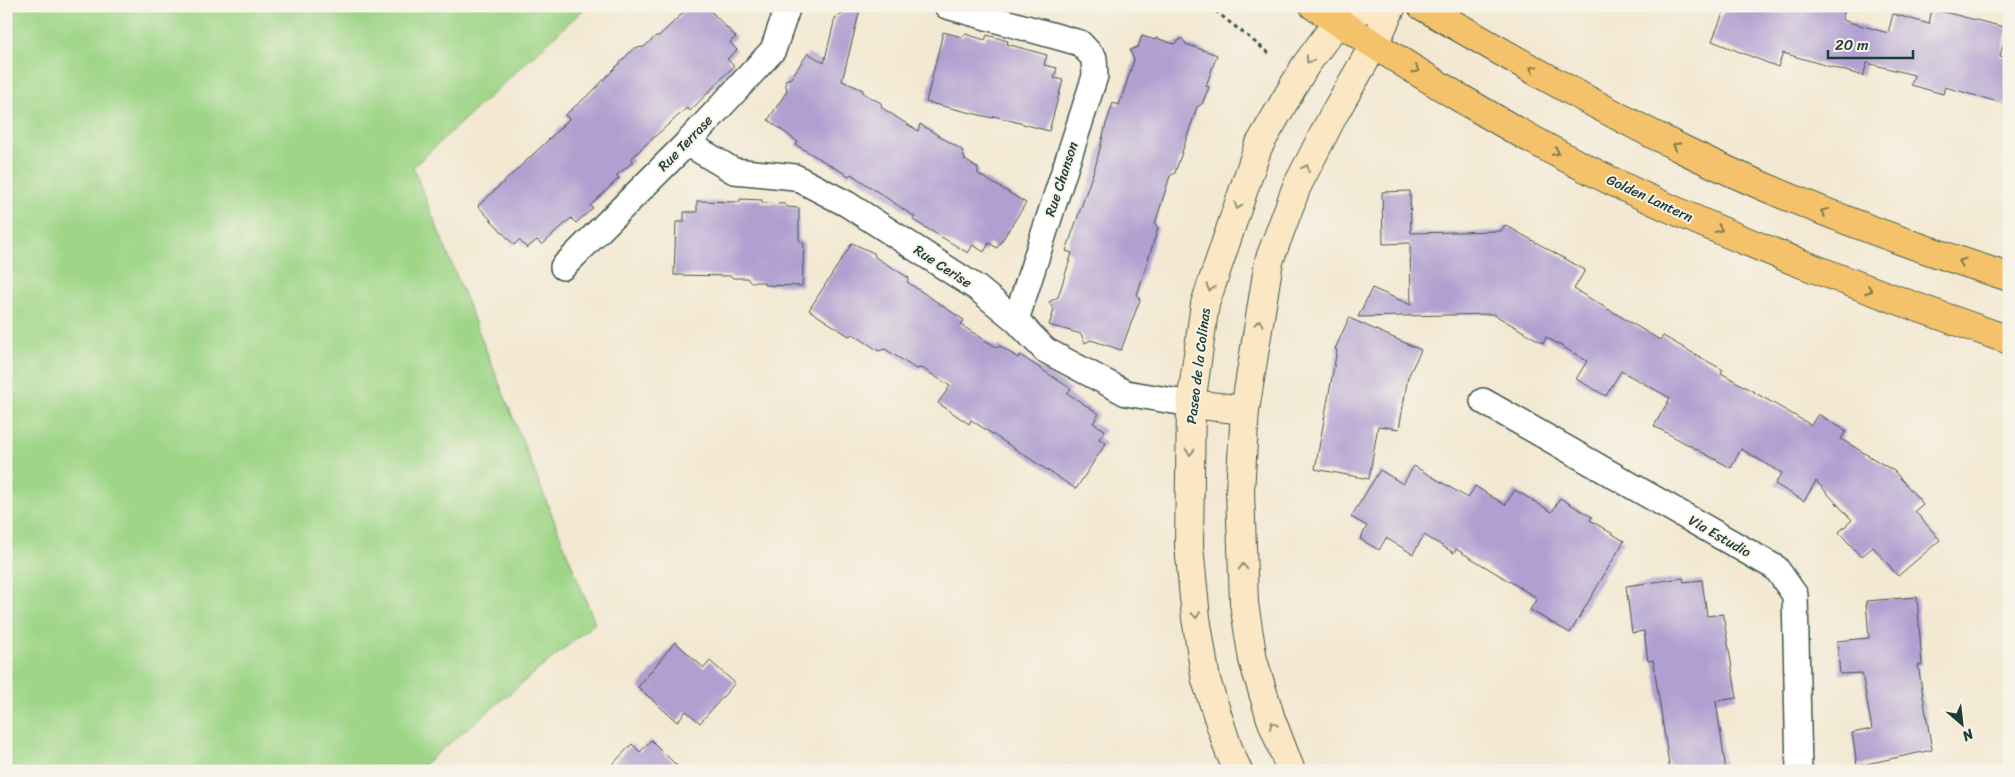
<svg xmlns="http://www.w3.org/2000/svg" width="2015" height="777" viewBox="0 0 2015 777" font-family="Sriracha,sans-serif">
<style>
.green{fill:#9ed587;stroke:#5e895e}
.building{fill:#b09fd0}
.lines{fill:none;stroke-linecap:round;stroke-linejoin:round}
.street-casing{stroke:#3f574c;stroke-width:28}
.secondary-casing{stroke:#3f574c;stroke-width:30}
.primary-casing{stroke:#3f574c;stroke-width:30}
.path{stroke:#3f574c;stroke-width:3;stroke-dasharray:4 4;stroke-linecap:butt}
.street{stroke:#fff;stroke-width:25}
.secondary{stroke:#fbe7c3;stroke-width:28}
.primary{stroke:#f4c26a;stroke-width:28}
.oneway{stroke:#8d927c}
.oneway2{stroke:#7f794c}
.labels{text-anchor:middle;stroke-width:4;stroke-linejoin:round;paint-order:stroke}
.street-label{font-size:14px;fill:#1f3d34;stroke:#f7f3e8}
</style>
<rect width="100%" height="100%" fill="#f7f3e8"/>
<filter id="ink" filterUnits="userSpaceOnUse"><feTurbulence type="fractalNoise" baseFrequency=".02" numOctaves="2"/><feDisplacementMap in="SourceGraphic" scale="10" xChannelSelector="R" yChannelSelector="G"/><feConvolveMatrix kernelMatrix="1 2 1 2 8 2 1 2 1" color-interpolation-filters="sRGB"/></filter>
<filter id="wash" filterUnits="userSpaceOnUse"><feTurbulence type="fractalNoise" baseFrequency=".0096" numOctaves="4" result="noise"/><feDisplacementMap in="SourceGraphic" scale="20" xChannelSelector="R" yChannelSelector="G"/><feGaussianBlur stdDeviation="1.12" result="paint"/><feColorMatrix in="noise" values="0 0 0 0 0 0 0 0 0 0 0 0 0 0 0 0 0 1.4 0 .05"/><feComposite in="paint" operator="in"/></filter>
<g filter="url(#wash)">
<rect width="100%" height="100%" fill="#f3e8d2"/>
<path class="green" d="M 6,6 L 587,6 L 413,167 L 595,623 L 416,771 L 6,771 Z"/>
<g id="blocks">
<g class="building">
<path d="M 690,6 L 706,6 L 736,37 L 730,42 L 737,50 L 727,59 L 734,66 L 690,111 L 687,108 L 643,147 L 632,158 L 633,162 L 616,176 L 619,178 L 590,206 L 593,208 L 576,223 L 571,218 L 542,245 L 537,240 L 527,248 L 519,240 L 514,245 L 478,206 L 543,145 L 569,119 L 565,115 L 593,91 L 634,48 L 644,47 L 656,36 L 659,36 Z"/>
<path d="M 856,6 L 861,6 L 842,81 L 863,90 L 863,93 L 881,103 L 882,108 L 918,131 L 920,124 L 962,150 L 965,160 L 978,168 L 978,174 L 1026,203 L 997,248 L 989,243 L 984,252 L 973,245 L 968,253 L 913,220 L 915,217 L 851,174 L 849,176 L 796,145 L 798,142 L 768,120 L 787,91 L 785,80 L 791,78 L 808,53 L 824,63 L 835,18 Z"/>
<path d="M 1726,6 L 1846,6 L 1842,20 L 1888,33 L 1893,14 L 1929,24 L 1932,9 L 2008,28 L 2000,56 L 2009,58 L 2009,105 L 1945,87 L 1943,94 L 1911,85 L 1914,75 L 1867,63 L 1863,76 L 1783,53 L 1778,67 L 1712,41 Z"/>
<path d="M 943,32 L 962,37 L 966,34 L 985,40 L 987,35 L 1008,41 L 1007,44 L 1047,55 L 1044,65 L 1057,68 L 1054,78 L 1063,80 L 1049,131 L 994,116 L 992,118 L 926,102 Z"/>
<path d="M 1142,36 L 1155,40 L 1156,38 L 1174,44 L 1182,38 L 1186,44 L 1217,55 L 1206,86 L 1209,87 L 1202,104 L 1197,107 L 1175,173 L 1170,176 L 1155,224 L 1158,228 L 1137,295 L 1140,300 L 1121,350 L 1091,340 L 1085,343 L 1081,334 L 1049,325 L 1054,310 L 1049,302 L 1058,297 L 1072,253 L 1066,251 L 1096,164 L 1106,124 L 1113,103 L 1119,105 L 1134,60 L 1130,50 L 1138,47 Z"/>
<path d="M 1410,191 L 1411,233 L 1501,231 L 1505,225 L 1585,270 L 1574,289 L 1660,340 L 1663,336 L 1723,370 L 1721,373 L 1811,425 L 1818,414 L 1846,431 L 1841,439 L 1894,471 L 1923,504 L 1915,511 L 1940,540 L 1898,576 L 1873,547 L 1861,557 L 1839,532 L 1852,520 L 1816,481 L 1804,501 L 1775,484 L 1782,473 L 1741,449 L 1731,468 L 1654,426 L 1670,398 L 1621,371 L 1606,396 L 1576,379 L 1587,361 L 1546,337 L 1543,343 L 1493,314 L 1358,317 L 1372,288 L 1411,305 L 1410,243 L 1383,244 L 1382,192 Z"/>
<path d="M 740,199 L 762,200 L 762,203 L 785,204 L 787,207 L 799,208 L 799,240 L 804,244 L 802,286 L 764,285 L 764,282 L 750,282 L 747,278 L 733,278 L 731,276 L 674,275 L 676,222 L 684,222 L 684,212 L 697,212 L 697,201 L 740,202 Z"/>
<path d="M 852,243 L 874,253 L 875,257 L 909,278 L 907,282 L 964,320 L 961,325 L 996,347 L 1000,346 L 1018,358 L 1020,355 L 1071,389 L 1067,393 L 1099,414 L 1093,423 L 1105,430 L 1099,439 L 1106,443 L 1076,489 L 971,420 L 969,424 L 938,403 L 950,386 L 922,368 L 916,369 L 885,349 L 879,351 L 853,334 L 849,336 L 809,310 Z"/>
<path d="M 1349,318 L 1421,350 L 1408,377 L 1399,429 L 1378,426 L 1369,479 L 1315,469 L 1337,350 L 1335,349 Z"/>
<path d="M 1414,466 L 1468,498 L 1475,486 L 1505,505 L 1515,490 L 1552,512 L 1560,498 L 1592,517 L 1590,520 L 1624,541 L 1570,633 L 1530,610 L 1537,598 L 1456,549 L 1454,553 L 1424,535 L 1413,554 L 1386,538 L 1379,550 L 1360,539 L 1367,526 L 1351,517 L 1380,470 L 1403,484 Z"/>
<path d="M 1683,578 L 1684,582 L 1702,580 L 1707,616 L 1723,614 L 1737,698 L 1716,701 L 1726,771 L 1670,771 L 1653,660 L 1648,661 L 1644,631 L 1632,633 L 1626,586 Z"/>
<path d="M 1917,597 L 1922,665 L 1918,665 L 1932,750 L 1857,766 L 1852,733 L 1872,729 L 1862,673 L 1840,674 L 1837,641 L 1869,638 L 1866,601 Z"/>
<path d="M 675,642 L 704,668 L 710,661 L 735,683 L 700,723 L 686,711 L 677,722 L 638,687 Z"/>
<path d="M 651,740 L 682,771 L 606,771 L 632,744 L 640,752 Z"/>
</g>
</g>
</g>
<g filter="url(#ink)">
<use href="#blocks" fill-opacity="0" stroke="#3f574c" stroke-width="1"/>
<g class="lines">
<g class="street-casing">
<g id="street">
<path d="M 947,6 L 1080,43 L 1094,58 L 1095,76 L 1016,320"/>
<path d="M 687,143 L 734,171 L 795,177 L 847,204 L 977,288 L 1016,320 L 1045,350 L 1126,393 L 1191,404"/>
<path d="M 563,267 L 687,143 L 773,50 L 788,6"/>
<path d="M 1483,401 L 1776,568 L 1795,595 L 1799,771"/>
</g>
</g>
<g class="secondary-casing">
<g id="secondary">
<path d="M 1191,404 L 1245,410"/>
<path d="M 1238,771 L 1228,748 L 1206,680 L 1196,618 L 1189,546 L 1191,404 L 1205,304 L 1258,147 L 1305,66 L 1338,21 L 1370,6"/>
<path d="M 1291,771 L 1271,719 L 1253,660 L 1244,603 L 1240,491 L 1245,410 L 1269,261 L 1297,186 L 1334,114 L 1374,45 L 1392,6"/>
</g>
</g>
<g class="primary-casing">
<g id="primary">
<path d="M 1314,6 C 1416,72 1520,138 1630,190 C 1753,248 1881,295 2009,340"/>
<path d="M 1422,6 C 1508,56 1595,106 1684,150 C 1789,201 1898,242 2009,277"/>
</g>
</g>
<path class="path" d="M 1209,6 L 1270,54"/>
<use href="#street" class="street"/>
<use href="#secondary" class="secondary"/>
<use href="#primary" class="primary"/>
</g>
<defs><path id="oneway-chevron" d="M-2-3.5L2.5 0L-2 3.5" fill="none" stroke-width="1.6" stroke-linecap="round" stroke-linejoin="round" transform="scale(1.25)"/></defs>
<g class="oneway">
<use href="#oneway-chevron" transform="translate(1309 60) rotate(126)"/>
<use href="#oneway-chevron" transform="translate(1306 168) rotate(-63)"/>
<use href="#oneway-chevron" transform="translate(1238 206) rotate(109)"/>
<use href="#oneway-chevron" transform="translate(1210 288) rotate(108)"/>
<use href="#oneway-chevron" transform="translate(1259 323) rotate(-81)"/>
<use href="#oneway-chevron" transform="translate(1190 452) rotate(91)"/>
<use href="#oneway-chevron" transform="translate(1243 567) rotate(-92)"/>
<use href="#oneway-chevron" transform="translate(1196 615) rotate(83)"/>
<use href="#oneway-chevron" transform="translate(1273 725) rotate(-111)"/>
</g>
<g class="oneway2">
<use href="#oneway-chevron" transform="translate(1533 69) rotate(-150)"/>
<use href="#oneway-chevron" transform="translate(1416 70) rotate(31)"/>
<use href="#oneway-chevron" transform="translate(1676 146) rotate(-153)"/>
<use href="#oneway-chevron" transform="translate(1556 152) rotate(27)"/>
<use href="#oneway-chevron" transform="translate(1824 212) rotate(-158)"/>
<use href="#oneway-chevron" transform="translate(1719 229) rotate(24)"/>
<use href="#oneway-chevron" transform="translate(1962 262) rotate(-161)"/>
<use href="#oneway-chevron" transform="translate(1869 290) rotate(20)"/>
</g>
</g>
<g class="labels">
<g class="street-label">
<text transform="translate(685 143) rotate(-46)" y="5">Rue Terrase</text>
<text transform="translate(1061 179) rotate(-72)" y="5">Rue Chanson</text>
<text transform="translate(1650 198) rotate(25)" y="5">Golden Lantern</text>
<text transform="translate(943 266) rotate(33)" y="5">Rue Cerise</text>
<text transform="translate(1198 366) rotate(-83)" y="5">Paseo de la Colinas</text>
<text transform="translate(1720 536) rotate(30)" y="5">Via Estudio</text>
</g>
</g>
<rect width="2015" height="777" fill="none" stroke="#f7f3e8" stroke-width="25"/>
<g transform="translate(1962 724) rotate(152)" stroke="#f7f3e8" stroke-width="4" paint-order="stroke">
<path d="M0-4L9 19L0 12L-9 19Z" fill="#1f3d34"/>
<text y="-8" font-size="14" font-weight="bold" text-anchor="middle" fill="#1f3d34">N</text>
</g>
<path d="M1828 50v8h85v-8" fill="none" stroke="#1f3d34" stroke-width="2.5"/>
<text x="1835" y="50" font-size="15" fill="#1f3d34" stroke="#f7f3e8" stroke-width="4" paint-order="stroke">20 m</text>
</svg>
